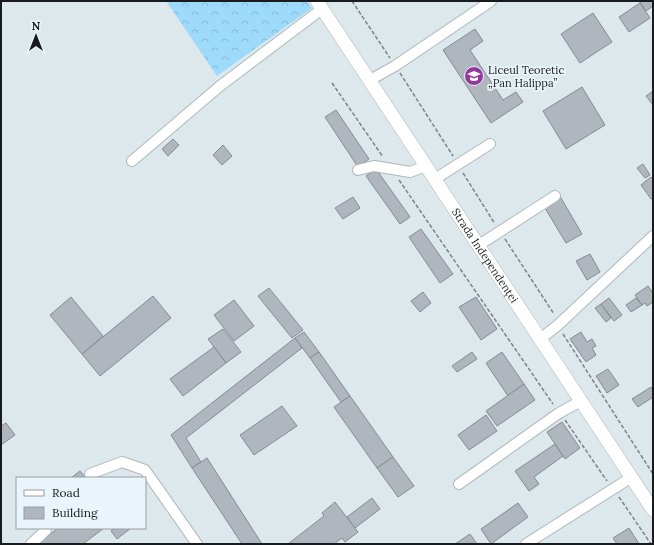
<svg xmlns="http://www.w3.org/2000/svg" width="654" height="545" viewBox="0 0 654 545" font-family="Lora,serif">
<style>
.forest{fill:url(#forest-crowns)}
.building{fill:#afb6be;stroke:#848b92}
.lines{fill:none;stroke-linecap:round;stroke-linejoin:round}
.minor-casing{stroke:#aeb8bd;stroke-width:12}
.major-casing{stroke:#aeb8bd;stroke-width:14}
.path{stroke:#7c8387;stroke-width:1.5;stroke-dasharray:4 2;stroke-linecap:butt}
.minor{stroke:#fff;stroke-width:10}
.major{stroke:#fff;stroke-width:13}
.labels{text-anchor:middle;stroke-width:3.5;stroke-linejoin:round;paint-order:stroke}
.poi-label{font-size:11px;fill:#181b1d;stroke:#eaf5fb;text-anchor:start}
.street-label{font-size:11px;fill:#181b1d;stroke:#eaf5fb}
</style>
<defs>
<pattern id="forest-crowns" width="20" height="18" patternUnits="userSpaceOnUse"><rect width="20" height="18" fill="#9edaf9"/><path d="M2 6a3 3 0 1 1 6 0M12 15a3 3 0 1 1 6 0" fill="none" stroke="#87bad5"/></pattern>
</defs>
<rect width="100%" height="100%" fill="#dde8ed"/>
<path class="forest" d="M 166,1 L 307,1 L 312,8 L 217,76 Z"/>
<g class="building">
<path d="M 639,1 L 653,1 L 653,6 L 646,11 Z"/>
<path d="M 640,3 L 650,18 L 629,32 L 619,17 Z"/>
<path d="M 593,13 L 612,42 L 580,63 L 561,34 Z"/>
<path d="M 475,29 L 483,41 L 470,50 L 503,100 L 516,92 L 523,102 L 491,123 L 443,50 Z"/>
<path d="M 582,87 L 605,125 L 566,149 L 543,111 Z"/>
<path d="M 653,91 L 653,105 L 646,96 Z"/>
<path d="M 336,110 L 369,159 L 358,167 L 325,117 Z"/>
<path d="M 173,139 L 179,145 L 168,156 L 162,149 Z"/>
<path d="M 223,145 L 232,156 L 222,165 L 213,155 Z"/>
<path d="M 643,164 L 650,175 L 645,178 L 637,168 Z"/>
<path d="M 376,169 L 410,217 L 400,224 L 366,176 Z"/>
<path d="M 651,177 L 653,179 L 653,198 L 651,199 L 641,185 Z"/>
<path d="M 353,197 L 360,208 L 343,219 L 335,208 Z"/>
<path d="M 561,198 L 582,234 L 566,243 L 545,208 Z"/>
<path d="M 421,229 L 453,274 L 440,283 L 409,237 Z"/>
<path d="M 590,254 L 600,272 L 587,280 L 576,261 Z"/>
<path d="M 648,286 L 653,293 L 653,302 L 647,306 L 645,303 L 642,305 L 635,295 Z"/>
<path d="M 269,288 L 303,330 L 292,338 L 258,296 Z"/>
<path d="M 423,292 L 431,303 L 420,312 L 411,301 Z"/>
<path d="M 153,296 L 171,318 L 100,376 L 82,354 Z"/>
<path d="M 71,297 L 103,336 L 82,354 L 50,315 Z"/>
<path d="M 476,297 L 497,329 L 481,340 L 459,307 Z"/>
<path d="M 609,298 L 622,315 L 614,321 L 601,304 Z"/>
<path d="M 636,298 L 642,305 L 631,312 L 626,305 Z"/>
<path d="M 234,300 L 254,326 L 234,341 L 214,315 Z"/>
<path d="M 601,304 L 611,318 L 606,322 L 595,308 Z"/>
<path d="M 223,329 L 241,352 L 226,363 L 208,339 Z"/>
<path d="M 304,332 L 319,352 L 310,358 L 295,338 Z"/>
<path d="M 581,332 L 587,342 L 592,339 L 596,346 L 592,348 L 596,355 L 586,362 L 570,339 Z"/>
<path d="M 295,338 L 302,348 L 186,438 L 201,462 L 192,468 L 171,435 Z"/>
<path d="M 214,347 L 226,363 L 183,396 L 170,379 Z"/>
<path d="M 319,352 L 350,396 L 341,402 L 310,358 Z"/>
<path d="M 472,352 L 477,359 L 457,372 L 452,366 Z"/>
<path d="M 502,352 L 524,384 L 508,396 L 486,363 Z"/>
<path d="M 608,369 L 619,385 L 607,393 L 596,376 Z"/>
<path d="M 524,384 L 535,400 L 497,426 L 486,411 Z"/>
<path d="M 651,387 L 653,391 L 653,397 L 638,407 L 632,399 Z"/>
<path d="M 350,396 L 393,457 L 377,468 L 334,407 Z"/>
<path d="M 282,406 L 297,426 L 254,455 L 240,435 Z"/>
<path d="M 486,415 L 497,431 L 469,450 L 458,435 Z"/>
<path d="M 562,422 L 580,448 L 565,459 L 547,432 Z"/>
<path d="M 6,423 L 15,435 L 1,445 L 1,426 Z"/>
<path d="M 555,444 L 563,456 L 534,477 L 539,484 L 529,491 L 515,471 Z"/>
<path d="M 393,457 L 414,486 L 398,497 L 377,468 Z"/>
<path d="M 207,458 L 262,544 L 242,544 L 192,468 Z"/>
<path d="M 80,471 L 86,478 L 71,478 Z"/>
<path d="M 372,498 L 380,509 L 355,528 L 347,517 Z"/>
<path d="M 335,502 L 358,532 L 345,542 L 342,538 L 334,544 L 288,544 L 324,516 L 322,513 Z"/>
<path d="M 518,503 L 528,517 L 491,544 L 481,529 Z"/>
<path d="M 58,528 L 104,528 L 83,544 L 38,544 Z"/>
<path d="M 115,528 L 131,528 L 117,539 L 111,531 Z"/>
<path d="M 629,528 L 639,544 L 617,544 L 613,538 Z"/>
<path d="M 470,534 L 477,544 L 455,544 Z"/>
</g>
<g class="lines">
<g class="minor-casing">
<g id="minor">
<path d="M 370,80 L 395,66 L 491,1"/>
<path d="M 132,161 L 220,86 L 322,9"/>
<path d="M 358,170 L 374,166 L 410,172 L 426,166"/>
<path d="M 435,179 L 490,144"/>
<path d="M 479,245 L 555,196"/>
<path d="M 540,339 L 558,325 L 653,236"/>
<path d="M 90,474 L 122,462 L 145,470 L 197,544"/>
<path d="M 459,484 L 559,413 L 581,401"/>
<path d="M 31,544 L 46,530"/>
<path d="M 526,544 L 632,477"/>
</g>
</g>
<g class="major-casing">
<g id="major">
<path id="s1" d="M 317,1 L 653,510"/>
</g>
</g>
<g class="path">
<path d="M 352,1 L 390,58"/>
<path d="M 400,73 L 453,156"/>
<path d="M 332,83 L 383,157"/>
<path d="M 463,173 L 495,224"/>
<path d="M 399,180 L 553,404"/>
<path d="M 505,239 L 554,314"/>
<path d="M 563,334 L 653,474"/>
<path d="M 565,420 L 607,481"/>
<path d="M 619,497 L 651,544"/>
</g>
<use href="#minor" class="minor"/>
<use href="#major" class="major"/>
</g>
<defs>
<g id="school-disc" transform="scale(1)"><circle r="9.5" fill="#9437a0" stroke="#eaf5fb"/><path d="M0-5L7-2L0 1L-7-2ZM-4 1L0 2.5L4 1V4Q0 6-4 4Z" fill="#fff"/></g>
</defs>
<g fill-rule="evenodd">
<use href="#school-disc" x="474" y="76"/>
</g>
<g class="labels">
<g class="poi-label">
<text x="488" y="74">Liceul Teoretic<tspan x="488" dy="13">„Pan Halippa”</tspan></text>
</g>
<g class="street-label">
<text dy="4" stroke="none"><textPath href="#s1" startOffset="305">Strada Independenței</textPath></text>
</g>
</g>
<rect width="654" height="545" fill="none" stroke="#181b1d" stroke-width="4"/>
<rect x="16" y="477" width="130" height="52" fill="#eaf5fb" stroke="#969ea2"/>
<rect x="24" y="490" width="20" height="6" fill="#ffffff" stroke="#969ea2"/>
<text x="52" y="497" font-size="12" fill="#181b1d">Road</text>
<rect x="24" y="507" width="20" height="12" fill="#afb6be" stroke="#969ea2"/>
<text x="52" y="517" font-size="12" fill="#181b1d">Building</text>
<g transform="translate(36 36)" stroke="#eaf5fb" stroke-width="3" paint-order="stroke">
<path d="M0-3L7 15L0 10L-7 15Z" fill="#181b1d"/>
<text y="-6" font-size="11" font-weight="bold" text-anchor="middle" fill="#181b1d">N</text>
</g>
</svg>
